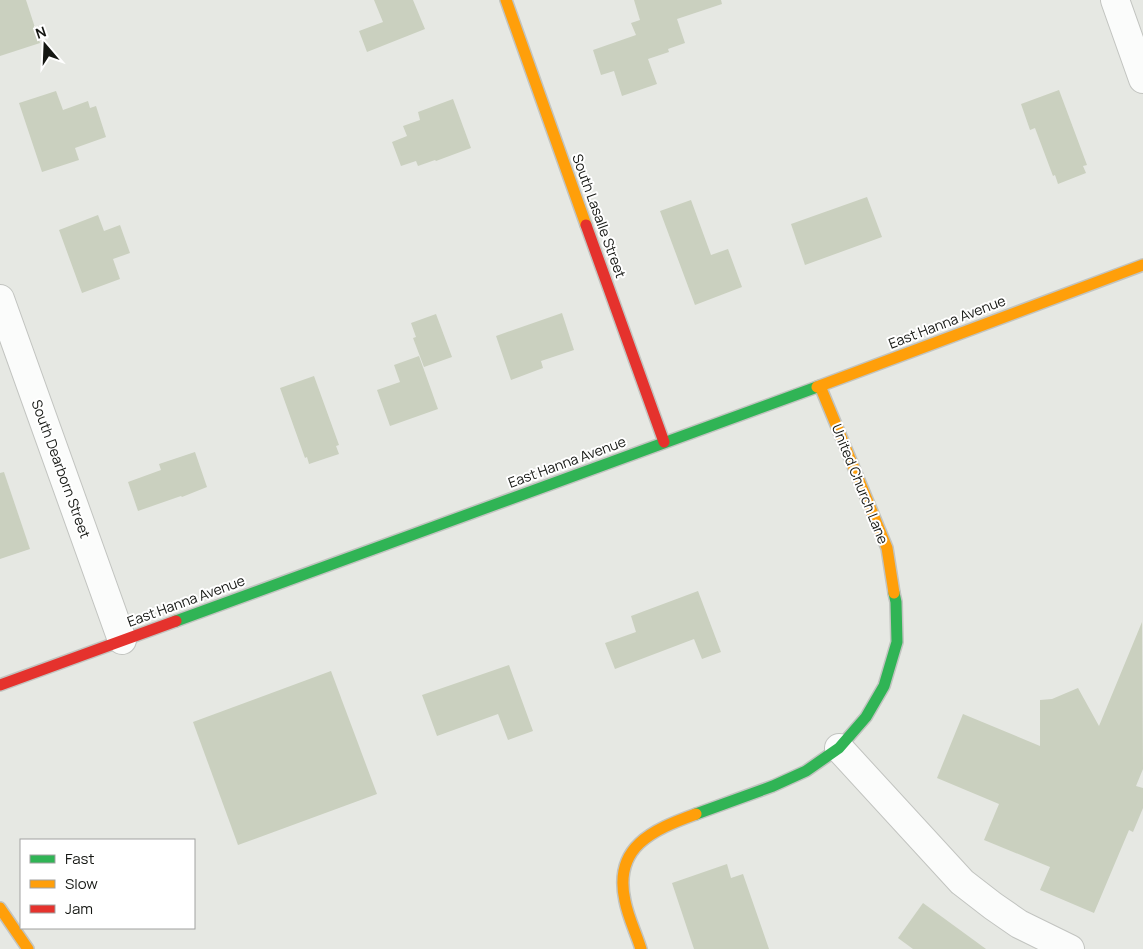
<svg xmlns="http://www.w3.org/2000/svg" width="1143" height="949" viewBox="0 0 1143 949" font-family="Manrope,sans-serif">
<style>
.building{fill:#cad0bf}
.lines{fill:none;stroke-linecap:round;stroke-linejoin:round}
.street-casing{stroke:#c2c4c0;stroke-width:30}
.fast-casing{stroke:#c2c4c0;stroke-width:14}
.slow-casing{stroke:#c2c4c0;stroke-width:14}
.jam-casing{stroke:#c2c4c0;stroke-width:14}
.street{stroke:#fbfcfb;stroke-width:28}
.fast{stroke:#30b455;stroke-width:11}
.slow{stroke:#ff9f0a;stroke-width:11}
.jam{stroke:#e5322d;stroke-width:11}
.labels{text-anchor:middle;stroke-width:4;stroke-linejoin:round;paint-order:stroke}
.street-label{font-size:14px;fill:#151713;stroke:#fff}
</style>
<rect width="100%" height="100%" fill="#e6e8e3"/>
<g class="building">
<path d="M 0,0 L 26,0 L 40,43 L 0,56 Z"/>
<path d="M 374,0 L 413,0 L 425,29 L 367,52 L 359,31 L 383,22 Z"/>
<path d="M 634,0 L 721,0 L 722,4 L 677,19 L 685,43 L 668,49 L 669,52 L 648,59 L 657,84 L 622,96 L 614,71 L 601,75 L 593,50 L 636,35 L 631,23 L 640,20 Z"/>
<path d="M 1059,90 L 1087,165 L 1083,166 L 1086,173 L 1058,184 L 1055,175 L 1053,176 L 1035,128 L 1030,130 L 1021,104 Z"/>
<path d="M 56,91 L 63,110 L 88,101 L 90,108 L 96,106 L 106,137 L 75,148 L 79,160 L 42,172 L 19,103 Z"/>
<path d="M 453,99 L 471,148 L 436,161 L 435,160 L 418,166 L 416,161 L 401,166 L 392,142 L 407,136 L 403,126 L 420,120 L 418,112 Z"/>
<path d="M 867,197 L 882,237 L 805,265 L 791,224 Z"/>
<path d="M 691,200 L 711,255 L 728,249 L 742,287 L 695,305 L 660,211 Z"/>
<path d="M 98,215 L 104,231 L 120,225 L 130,253 L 113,259 L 120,279 L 82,293 L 59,230 Z"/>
<path d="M 562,313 L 574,350 L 541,361 L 543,368 L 511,380 L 496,336 Z"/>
<path d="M 436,314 L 452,357 L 424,367 L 413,338 L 416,337 L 411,323 Z"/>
<path d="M 419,356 L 438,409 L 390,426 L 377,390 L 400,382 L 394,365 Z"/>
<path d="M 314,376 L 339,445 L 336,446 L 339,454 L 309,464 L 307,457 L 305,458 L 280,388 Z"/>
<path d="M 195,452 L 207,487 L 182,497 L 181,496 L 138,511 L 128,482 L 161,470 L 159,464 Z"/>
<path d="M 4,472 L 30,549 L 0,559 L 0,473 Z"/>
<path d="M 698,591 L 721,652 L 702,659 L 694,639 L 615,669 L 605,643 L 636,632 L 631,616 Z"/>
<path d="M 1142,622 L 1143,769 L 1136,786 L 1143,788 L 1143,808 L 1133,832 L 1129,830 L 1094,913 L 1040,890 L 1050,867 L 984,840 L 999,804 L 937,778 L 963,714 L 1040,746 L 1040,700 L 1052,699 L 1078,688 L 1099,726 Z"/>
<path d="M 509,665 L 533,731 L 508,740 L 498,714 L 437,736 L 422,695 Z"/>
<path d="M 331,671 L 377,794 L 238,845 L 193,722 Z"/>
<path d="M 727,864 L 731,878 L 743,874 L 769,949 L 694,949 L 672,883 Z"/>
<path d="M 923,903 L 986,949 L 913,949 L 898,938 Z"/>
</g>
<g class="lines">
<g class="street-casing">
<g id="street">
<path d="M 1115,0 L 1143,79"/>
<path d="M 0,299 L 122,640"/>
<path d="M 839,748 L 962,882 L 993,906 L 1019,924 L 1070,949"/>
</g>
</g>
<g class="fast-casing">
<g id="fast">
<path d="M 176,621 L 817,387"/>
<path d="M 696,814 L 773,786 L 806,771 L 839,748 L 866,717 L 884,686 L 897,642 L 896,602 L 894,593"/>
</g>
</g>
<g class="slow-casing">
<g id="slow">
<path d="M 506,0 L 586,225"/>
<path d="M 820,386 L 887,548 L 894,593"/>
<path d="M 817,387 L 1143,265"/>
<path d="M 0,908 L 28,949"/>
<path d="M 641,949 C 636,933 628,917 625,901 C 613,847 652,830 696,814"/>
</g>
</g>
<g class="jam-casing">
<g id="jam">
<path d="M 586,225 L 664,442"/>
<path d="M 0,685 L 176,621"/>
</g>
</g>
<use href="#street" class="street"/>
<use href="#fast" class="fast"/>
<use href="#slow" class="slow"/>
<use href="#jam" class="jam"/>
</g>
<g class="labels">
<g class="street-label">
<text transform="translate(599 216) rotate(70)" y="5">South Lasalle Street</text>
<text transform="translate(947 322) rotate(-21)" y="5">East Hanna Avenue</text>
<text transform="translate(567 462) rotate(-20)" y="5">East Hanna Avenue</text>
<text transform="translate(61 469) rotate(70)" y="5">South Dearborn Street</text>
<text transform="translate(860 484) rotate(68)" y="5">United Church Lane</text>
<text transform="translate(186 601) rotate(-20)" y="5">East Hanna Avenue</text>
</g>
</g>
<rect x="20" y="839" width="175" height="90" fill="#ffffff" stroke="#a1a2a1"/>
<rect x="30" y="855" width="25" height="8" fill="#30b455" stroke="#a1a2a1"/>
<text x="65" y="864" font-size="15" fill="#151713">Fast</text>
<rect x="30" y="880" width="25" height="8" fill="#ff9f0a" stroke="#a1a2a1"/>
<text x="65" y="889" font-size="15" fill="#151713">Slow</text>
<rect x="30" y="905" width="25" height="8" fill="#e5322d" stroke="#a1a2a1"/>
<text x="65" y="914" font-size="15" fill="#151713">Jam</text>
<g transform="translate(45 45) rotate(341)" stroke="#ffffff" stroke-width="4" paint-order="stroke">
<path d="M0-4L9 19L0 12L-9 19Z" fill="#151713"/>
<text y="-8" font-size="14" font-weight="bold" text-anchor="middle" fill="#151713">N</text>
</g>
</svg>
